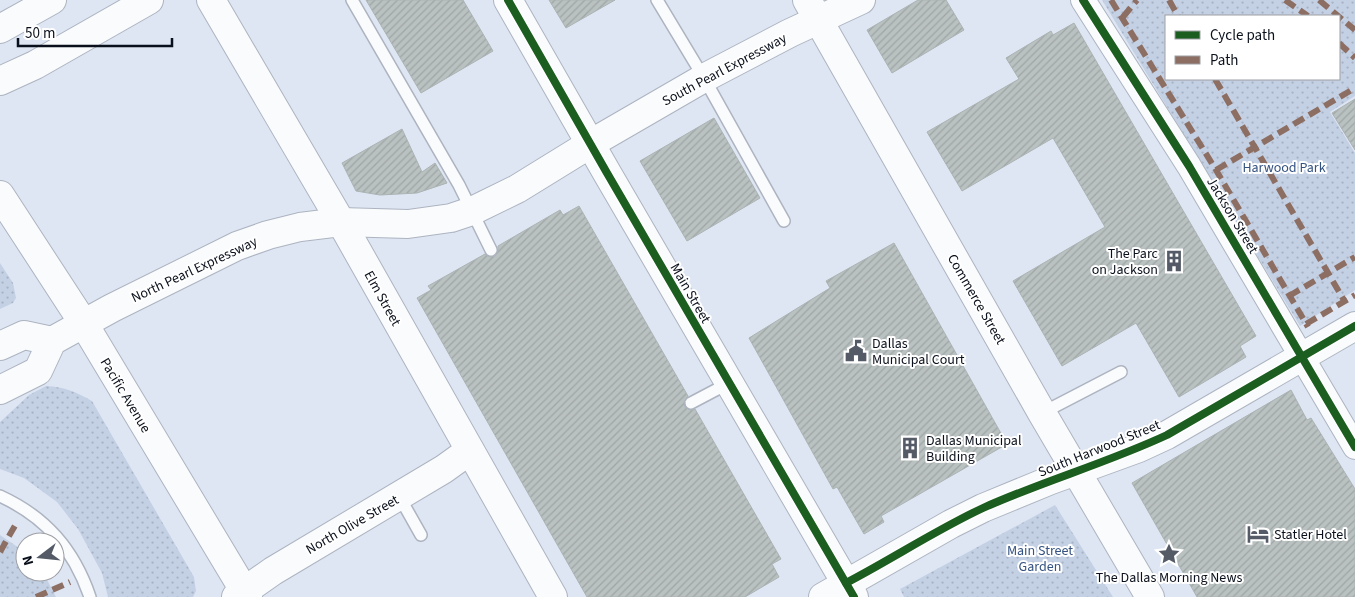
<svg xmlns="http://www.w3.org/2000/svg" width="1355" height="597" viewBox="0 0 1355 597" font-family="'Source Sans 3',sans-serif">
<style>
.park{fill:url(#park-dots);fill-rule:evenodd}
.building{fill:url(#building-hatch);stroke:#acb3b3}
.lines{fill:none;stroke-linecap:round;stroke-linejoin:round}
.lane-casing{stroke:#adb4c0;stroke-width:14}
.street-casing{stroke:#adb4c0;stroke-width:26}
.secondary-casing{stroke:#adb4c0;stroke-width:30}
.primary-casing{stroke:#adb4c0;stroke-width:30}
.lane{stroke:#fafbfd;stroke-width:11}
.street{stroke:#fafbfd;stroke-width:24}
.secondary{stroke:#fafbfd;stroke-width:28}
.primary{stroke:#fafbfd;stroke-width:28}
.quiet{stroke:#8d6e63;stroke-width:6;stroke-dasharray:12 6;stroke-linecap:butt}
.cycleway-casing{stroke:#fff;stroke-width:11}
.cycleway{stroke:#1b5e20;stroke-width:8}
.labels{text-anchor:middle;stroke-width:4;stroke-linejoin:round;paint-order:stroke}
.street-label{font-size:14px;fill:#0a101b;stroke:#fff}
.park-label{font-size:14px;fill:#355382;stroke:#fff}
.poi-label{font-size:14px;fill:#0a101b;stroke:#fff;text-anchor:start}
</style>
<defs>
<pattern id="park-dots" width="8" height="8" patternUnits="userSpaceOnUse" patternTransform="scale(1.25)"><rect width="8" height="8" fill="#c4d1e5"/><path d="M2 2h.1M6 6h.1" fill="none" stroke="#a7b2c4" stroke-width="1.8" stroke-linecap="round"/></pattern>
<pattern id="building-hatch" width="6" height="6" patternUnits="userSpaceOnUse" patternTransform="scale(1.25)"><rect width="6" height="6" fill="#bac1c1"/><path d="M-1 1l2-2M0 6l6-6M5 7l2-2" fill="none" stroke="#9fa5a5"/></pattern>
</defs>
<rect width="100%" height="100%" fill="#dee6f4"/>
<g class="park">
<path d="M 1102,0 L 1355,0 L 1355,96 L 1330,112 L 1355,153 L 1355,290 L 1300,326 ZM 1166,16 L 1339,16 L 1339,79 L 1166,79 Z"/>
<path d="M 0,263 L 13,283 L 16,298 L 13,303 L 0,309 Z"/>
<path d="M 46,386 C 65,387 76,392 92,401 L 194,577 L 196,591 L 193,597 L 108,597 L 102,573 L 78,529 L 57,502 L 24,478 L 0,469 L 0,422 L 29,395 Z"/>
<path d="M 1055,505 L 1113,597 L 904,597 L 900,589 Z"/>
<path d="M 0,535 L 25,552 L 25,572 L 43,572 L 56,597 L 0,597 Z"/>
</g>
<g class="building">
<path d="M 366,0 L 463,0 L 493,51 L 421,93 Z"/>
<path d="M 549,0 L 615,0 L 566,28 Z"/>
<path d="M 918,0 L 946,0 L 964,30 L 892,73 L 867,30 Z"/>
<path d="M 1074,23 L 1256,336 L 1240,346 L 1246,357 L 1179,397 L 1136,323 L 1062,366 L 1013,281 L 1105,227 L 1053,138 L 962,191 L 927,132 L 1019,79 L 1006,58 L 1051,31 L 1053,35 Z"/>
<path d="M 1355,99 L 1355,150 L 1332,113 Z"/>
<path d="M 714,118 L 760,198 L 687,241 L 640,161 Z"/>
<path d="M 402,129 L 422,172 L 435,163 L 447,183 L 417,193 L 380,195 L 356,191 L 342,163 Z"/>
<path d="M 579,206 L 688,396 L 684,402 L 685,407 L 690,410 L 695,409 L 781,559 L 772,564 L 779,577 L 745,597 L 587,597 L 417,298 L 431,290 L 428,286 L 485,254 L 490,257 L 495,256 L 498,251 L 498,246 L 560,210 L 563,215 Z"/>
<path d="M 894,243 L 1007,444 L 881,516 L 884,522 L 864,534 L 837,487 L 833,489 L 749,338 L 830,288 L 826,281 Z"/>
<path d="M 1291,390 L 1307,420 L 1311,418 L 1355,489 L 1355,597 L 1197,597 L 1132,483 Z"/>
</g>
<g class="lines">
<g class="lane-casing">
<g id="lane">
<path d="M 352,0 L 459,185 L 491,250"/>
<path d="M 657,0 L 704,78 L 784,221"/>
<path d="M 691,403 L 729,383"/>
<path d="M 1042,413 L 1121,372"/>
<path d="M 0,496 C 46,517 74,550 90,597"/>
<path d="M 399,496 L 421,535"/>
</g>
</g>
<g class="street-casing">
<path id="street" d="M 1083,0 L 1189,166 L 1355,447"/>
</g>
<g class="secondary-casing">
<g id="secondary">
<path d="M 211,0 L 341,222 L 553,597"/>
<path d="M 508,0 L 607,173 L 854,597"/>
<path d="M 807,0 L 1042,413 L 1150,597"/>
<path d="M 0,195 L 84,324 L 248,597"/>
<path d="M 0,346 L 24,335 L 52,341"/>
<path d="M 0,390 L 38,371 L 52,341 L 112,308 L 237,246 L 268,235 L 300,227 L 341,222 L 408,224 L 451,218 L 472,211 L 517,189 L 590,144 L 704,78 L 790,33 L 861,0"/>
<path d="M 236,597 L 273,571 L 444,469 L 469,451"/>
<path d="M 823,597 L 951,524 L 983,508 L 1051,480 L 1139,448 L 1167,435 L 1355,326"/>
</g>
</g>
<g class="primary-casing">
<g id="primary">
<path d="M 0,29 L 52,0"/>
<path d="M 0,81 L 35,65 L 149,0"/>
</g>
</g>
<use href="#lane" class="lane"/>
<use href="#street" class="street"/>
<use href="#secondary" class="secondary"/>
<use href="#primary" class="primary"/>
<g class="quiet">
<path d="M 1111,0 L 1216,170 L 1308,327"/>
<path d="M 1169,0 L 1178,16"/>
<path d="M 1285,0 L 1308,16"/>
<path d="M 1319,0 L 1355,30"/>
<path d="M 1123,17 L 1137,0"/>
<path d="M 1339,43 L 1355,58"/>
<path d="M 1215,79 L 1345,302"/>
<path d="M 1216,170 L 1355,88"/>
<path d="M 1289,296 L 1355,257"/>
<path d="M 1306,324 L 1355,295"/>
<path d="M 0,552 L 17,522"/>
<path d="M 36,597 L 70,582"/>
</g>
<g class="cycleway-casing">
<g id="cycleway">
<path d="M 508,0 L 607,173 L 854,597"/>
<path d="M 1083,0 L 1189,166 L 1355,447"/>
<path d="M 846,583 C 892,559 936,530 983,508 C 1043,481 1107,463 1167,435 L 1355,326"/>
</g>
</g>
<use href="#cycleway" class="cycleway"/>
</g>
<defs>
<g id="building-bare" transform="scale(1.725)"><path d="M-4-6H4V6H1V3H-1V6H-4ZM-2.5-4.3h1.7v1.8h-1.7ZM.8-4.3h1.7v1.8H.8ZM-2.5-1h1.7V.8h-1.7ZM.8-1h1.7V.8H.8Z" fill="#545b67" stroke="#fff" stroke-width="2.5" paint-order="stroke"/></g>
<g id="civic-bare" transform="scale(1.725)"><path d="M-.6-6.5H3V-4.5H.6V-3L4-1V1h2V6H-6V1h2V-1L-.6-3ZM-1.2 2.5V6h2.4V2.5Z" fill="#545b67" stroke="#fff" stroke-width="2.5" paint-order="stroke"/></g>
<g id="hotel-bare" transform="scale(1.725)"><path d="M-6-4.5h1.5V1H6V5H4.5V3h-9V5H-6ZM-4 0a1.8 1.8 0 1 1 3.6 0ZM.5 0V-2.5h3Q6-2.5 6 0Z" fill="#545b67" stroke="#fff" stroke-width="2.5" paint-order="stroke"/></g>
<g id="sight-bare" transform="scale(1.725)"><path d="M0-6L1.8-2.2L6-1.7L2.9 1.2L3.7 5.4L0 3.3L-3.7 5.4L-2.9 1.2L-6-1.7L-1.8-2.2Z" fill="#545b67" stroke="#fff" stroke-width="2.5" paint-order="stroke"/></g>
</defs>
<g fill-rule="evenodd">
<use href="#building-bare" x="1174" y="261"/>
<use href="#civic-bare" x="856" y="351"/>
<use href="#building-bare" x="910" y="448"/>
<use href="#hotel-bare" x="1258" y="534"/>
<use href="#sight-bare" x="1169" y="554"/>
</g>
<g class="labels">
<g class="street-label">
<text transform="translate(724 69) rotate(-28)" y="5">South Pearl Expressway</text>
<text transform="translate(1233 215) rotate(59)" y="5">Jackson Street</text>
<text transform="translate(194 269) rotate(-25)" y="5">North Pearl Expressway</text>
<text transform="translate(691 293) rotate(60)" y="5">Main Street</text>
<text transform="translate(383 298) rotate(61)" y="5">Elm Street</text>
<text transform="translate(977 299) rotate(60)" y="5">Commerce Street</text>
<text transform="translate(126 395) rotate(59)" y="5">Pacific Avenue</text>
<text transform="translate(1099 448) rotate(-22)" y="5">South Harwood Street</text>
<text transform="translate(352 524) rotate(-30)" y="5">North Olive Street</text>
</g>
<g class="park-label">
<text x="1284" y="172">Harwood Park</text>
<text x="1040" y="555">Main Street<tspan x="1040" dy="16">Garden</tspan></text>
</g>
<g class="poi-label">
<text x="1158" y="258" text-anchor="end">The Parc<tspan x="1158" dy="16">on Jackson</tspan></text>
<text x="872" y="348">Dallas<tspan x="872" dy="16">Municipal Court</tspan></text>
<text x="926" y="445">Dallas Municipal<tspan x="926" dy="16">Building</tspan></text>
<text x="1274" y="539">Statler Hotel</text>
<text x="1169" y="582" text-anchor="middle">The Dallas Morning News</text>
</g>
</g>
<rect x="1165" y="15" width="175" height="65" fill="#ffffff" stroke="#9d9fa4"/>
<rect x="1175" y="31" width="25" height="8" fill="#1b5e20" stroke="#9d9fa4"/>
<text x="1210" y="40" font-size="15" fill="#0a101b">Cycle path</text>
<rect x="1175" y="56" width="25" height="8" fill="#8d6e63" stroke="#9d9fa4"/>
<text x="1210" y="65" font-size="15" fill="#0a101b">Path</text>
<g transform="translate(40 557) rotate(254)"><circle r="24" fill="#ffffff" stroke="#9d9fa4"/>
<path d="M0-4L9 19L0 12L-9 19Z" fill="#545b67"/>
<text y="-8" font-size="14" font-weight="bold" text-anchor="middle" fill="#0a101b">N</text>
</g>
<path d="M18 38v8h154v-8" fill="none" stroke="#0a101b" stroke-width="2.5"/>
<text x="25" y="38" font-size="15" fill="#0a101b" stroke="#ffffff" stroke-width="4" paint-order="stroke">50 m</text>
</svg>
